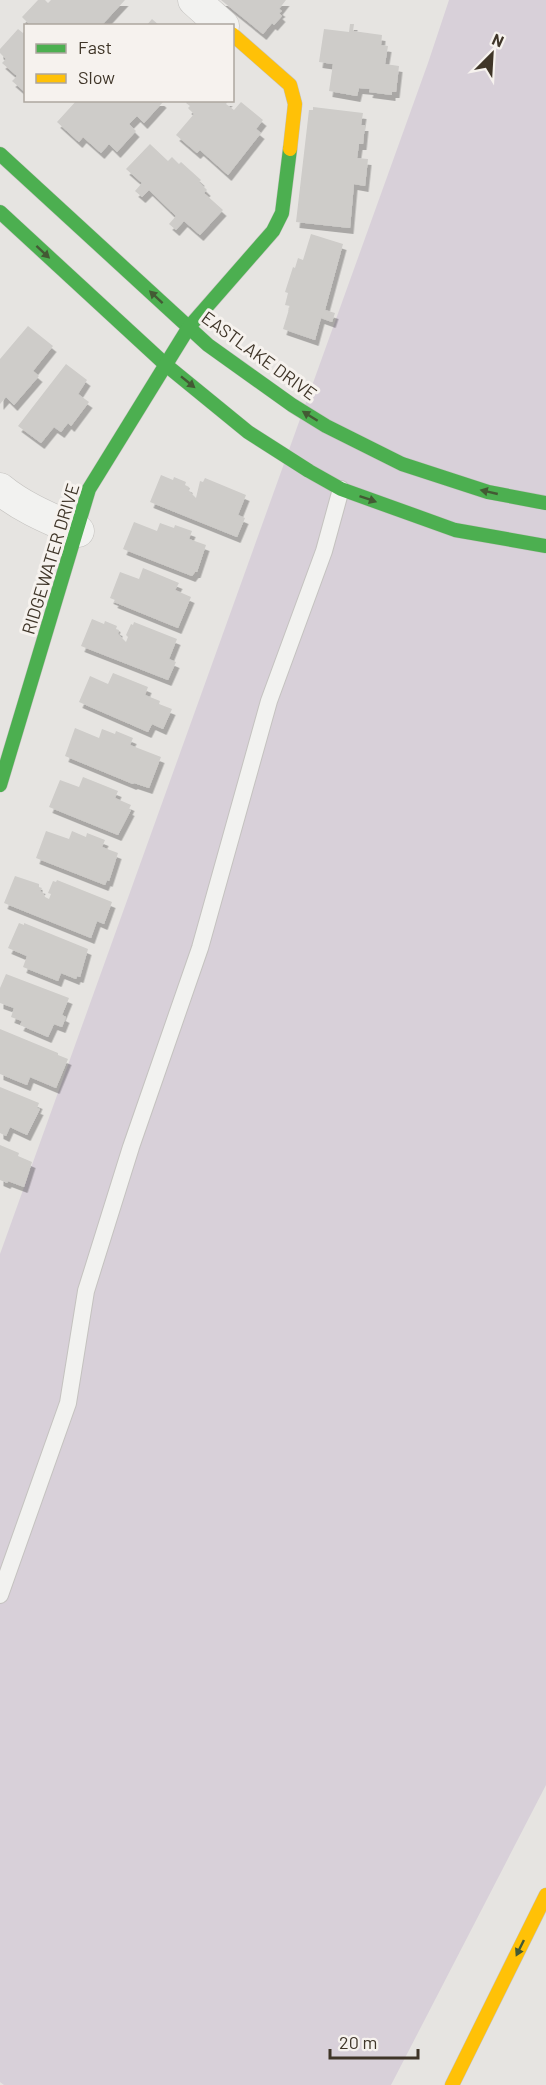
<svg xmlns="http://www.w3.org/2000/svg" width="546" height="2085" viewBox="0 0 546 2085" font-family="Barlow,sans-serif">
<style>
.green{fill:#d8d0d9}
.building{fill:#ceccc9;filter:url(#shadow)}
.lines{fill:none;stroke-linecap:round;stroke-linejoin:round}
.lane-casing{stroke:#c4c2bf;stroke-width:18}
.street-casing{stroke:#c4c2bf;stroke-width:33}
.fast-casing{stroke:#c4c2bf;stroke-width:15}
.slow-casing{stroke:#c4c2bf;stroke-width:15}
.lane{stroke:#f2f2f0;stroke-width:16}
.street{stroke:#f2f2f0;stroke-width:32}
.fast{stroke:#4caf50;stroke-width:14}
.slow{stroke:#ffc107;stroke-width:14}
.oneway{fill:#435a34}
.labels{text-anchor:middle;stroke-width:6;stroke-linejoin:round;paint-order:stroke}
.street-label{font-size:18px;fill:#3f3528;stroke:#f6f2ee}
</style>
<defs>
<filter id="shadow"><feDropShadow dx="3.5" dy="6" stdDeviation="0" flood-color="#0004"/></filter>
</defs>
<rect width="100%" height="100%" fill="#e6e4e1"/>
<path class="green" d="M 449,0 L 546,0 L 546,1785 L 391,2085 L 4,2085 L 0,2082 L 0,1254 L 428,63 Z"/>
<g class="building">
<path d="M 38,0 L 45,0 L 48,3 L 51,0 L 125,0 L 101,26 L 31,26 L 22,17 Z"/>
<path d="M 221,0 L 286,0 L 279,9 L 282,11 L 279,13 L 282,16 L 274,25 L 272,23 L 263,34 Z"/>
<path d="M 152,19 L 160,26 L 146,26 Z"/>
<path d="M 350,24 L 354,24 L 353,31 L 382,35 L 381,45 L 388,46 L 385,64 L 399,66 L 396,92 L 392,92 L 392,95 L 369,92 L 370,89 L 359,88 L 357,96 L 329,91 L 333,64 L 319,62 L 324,29 L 349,32 Z"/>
<path d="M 18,29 L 23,33 L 26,30 L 26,93 L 12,81 L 17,76 L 2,63 L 6,59 L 0,53 L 0,49 Z"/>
<path d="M 77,100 L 161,100 L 163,102 L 144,123 L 137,116 L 129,124 L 136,131 L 117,152 L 109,144 L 101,153 L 83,137 L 79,142 L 57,122 Z"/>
<path d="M 188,100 L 229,100 L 226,104 L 234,110 L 241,102 L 263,120 L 256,129 L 261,133 L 228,175 L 200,150 L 197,153 L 176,135 L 194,114 L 188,108 L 190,106 L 186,103 Z"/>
<path d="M 313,107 L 363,113 L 361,125 L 365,125 L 363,144 L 359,144 L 357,158 L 368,159 L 365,186 L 354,184 L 350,228 L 296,222 L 309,110 L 313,110 Z"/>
<path d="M 150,144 L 168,161 L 172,157 L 179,164 L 181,162 L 201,180 L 199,182 L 207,190 L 204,193 L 223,210 L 200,235 L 184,221 L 176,230 L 169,224 L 176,216 L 149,190 L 142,197 L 135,191 L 142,183 L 126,169 Z"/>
<path d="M 311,234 L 343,244 L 325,310 L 335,313 L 332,322 L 321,318 L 315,340 L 283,329 L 290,306 L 285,305 L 288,293 L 285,292 L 293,267 L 295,268 L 298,258 L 303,260 Z"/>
<path d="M 28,326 L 53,346 L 33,371 L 39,376 L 14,405 L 6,397 L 0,404 L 0,359 Z"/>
<path d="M 66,364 L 87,380 L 78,394 L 89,402 L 71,426 L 68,423 L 61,432 L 54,427 L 41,443 L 18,426 Z"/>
<path d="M 161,475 L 173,480 L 174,477 L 186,482 L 185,485 L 189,487 L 188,490 L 196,498 L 200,481 L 203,482 L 205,478 L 246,495 L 238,515 L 245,518 L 237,537 L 150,502 Z"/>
<path d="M 134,522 L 157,531 L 160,523 L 174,528 L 175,525 L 192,531 L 189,539 L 206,545 L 197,572 L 195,572 L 192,576 L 123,549 Z"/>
<path d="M 143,568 L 179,583 L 175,590 L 191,597 L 178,628 L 114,602 L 115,600 L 110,598 L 120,572 L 139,579 Z"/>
<path d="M 92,619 L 104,624 L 105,621 L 117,626 L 116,629 L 119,630 L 118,634 L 126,642 L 128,637 L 126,635 L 131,624 L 133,625 L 134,622 L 177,639 L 169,659 L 176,662 L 168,680 L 81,646 Z"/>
<path d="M 113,673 L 148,687 L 145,695 L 160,701 L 159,704 L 172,709 L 163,729 L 152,724 L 148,732 L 79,702 L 90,676 L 108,684 Z"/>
<path d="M 75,728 L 99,738 L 102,729 L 115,734 L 116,731 L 133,738 L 130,745 L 161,757 L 149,788 L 134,783 L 133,784 L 65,756 Z"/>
<path d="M 83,777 L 118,791 L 115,798 L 131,805 L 129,809 L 131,810 L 118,835 L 49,807 L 60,780 L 79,787 Z"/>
<path d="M 46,831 L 69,839 L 72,831 L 86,837 L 87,833 L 105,840 L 102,847 L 118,853 L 109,881 L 107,880 L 105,885 L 36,858 Z"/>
<path d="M 15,876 L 39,884 L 39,887 L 42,888 L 40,891 L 43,893 L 45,897 L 49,899 L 51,894 L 48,893 L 53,881 L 56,882 L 57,880 L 112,902 L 104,924 L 97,921 L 91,938 L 4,903 Z"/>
<path d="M 19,923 L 24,925 L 24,923 L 88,949 L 80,977 L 77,976 L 76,979 L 61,973 L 58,981 L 23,967 L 27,956 L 8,948 Z"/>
<path d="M 6,974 L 69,998 L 62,1015 L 66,1017 L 62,1027 L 54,1024 L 48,1037 L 20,1025 L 22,1021 L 11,1017 L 14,1008 L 0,1003 L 0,988 Z"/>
<path d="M 0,1029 L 58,1053 L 58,1055 L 68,1059 L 56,1088 L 30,1077 L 27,1085 L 0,1074 Z"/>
<path d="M 0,1087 L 39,1103 L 37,1108 L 40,1109 L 27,1135 L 10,1127 L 6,1136 L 0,1133 Z"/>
<path d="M 0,1145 L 19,1153 L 18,1156 L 32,1162 L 24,1187 L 8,1181 L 7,1183 L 0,1180 Z"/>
</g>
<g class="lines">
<g class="lane-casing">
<path id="lane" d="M 0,1595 L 68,1403 L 86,1291 L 131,1147 L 200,948 L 269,701 L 324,551 L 341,489"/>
</g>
<g class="street-casing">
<g id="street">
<path d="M 194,0 L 223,26"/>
<path d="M 0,489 C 23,508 51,519 78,531"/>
</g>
</g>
<g class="fast-casing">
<g id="fast">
<path d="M 0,154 L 208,345 L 292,405 L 326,426 L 402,464 L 488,492 L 546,503"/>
<path d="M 0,212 L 166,365 L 248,432 L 309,471 L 341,489 L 455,530 L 546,546"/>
<path d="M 0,785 L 89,489 L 189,327 L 273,231 L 282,213 L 290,149"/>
</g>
</g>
<g class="slow-casing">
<g id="slow">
<path d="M 232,34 L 290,85 L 295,104 L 290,149"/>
<path d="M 452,2085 L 546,1895"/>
</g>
</g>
<use href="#lane" class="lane"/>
<use href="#street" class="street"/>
<use href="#fast" class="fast"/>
<use href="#slow" class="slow"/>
</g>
<defs><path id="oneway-solid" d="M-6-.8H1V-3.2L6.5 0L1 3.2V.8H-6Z" transform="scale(1.5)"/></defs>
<g class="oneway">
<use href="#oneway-solid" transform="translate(43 252) rotate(43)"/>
<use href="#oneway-solid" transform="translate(156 297) rotate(-137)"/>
<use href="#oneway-solid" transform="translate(188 382) rotate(39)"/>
<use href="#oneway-solid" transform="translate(310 416) rotate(-148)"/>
<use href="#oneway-solid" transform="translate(489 492) rotate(-167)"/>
<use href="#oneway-solid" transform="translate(368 499) rotate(19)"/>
<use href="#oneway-solid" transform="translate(520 1948) rotate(116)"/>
</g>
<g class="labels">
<g class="street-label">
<text transform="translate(259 356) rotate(36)" y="6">EASTLAKE DRIVE</text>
<text transform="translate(51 559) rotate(-73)" y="6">RIDGEWATER DRIVE</text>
</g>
</g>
<rect x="24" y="24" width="210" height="78" fill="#f6f2ee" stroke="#ada69f" stroke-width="1.5"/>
<rect x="36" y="44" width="30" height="9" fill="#4caf50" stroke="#ada69f" stroke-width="1.5"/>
<text x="78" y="54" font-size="18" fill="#3f3528">Fast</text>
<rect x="36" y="74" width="30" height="9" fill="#ffc107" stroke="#ada69f" stroke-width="1.5"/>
<text x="78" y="84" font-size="18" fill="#3f3528">Slow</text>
<g transform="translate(492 54) rotate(24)" stroke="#f6f2ee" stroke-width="4.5" paint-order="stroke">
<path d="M0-4.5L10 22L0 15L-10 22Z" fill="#3f3528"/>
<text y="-9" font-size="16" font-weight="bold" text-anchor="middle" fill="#3f3528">N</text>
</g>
<path d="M330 2049v9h88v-9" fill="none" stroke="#3f3528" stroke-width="3"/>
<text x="339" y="2049" font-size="18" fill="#3f3528" stroke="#f6f2ee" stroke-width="4.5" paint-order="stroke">20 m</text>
</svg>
